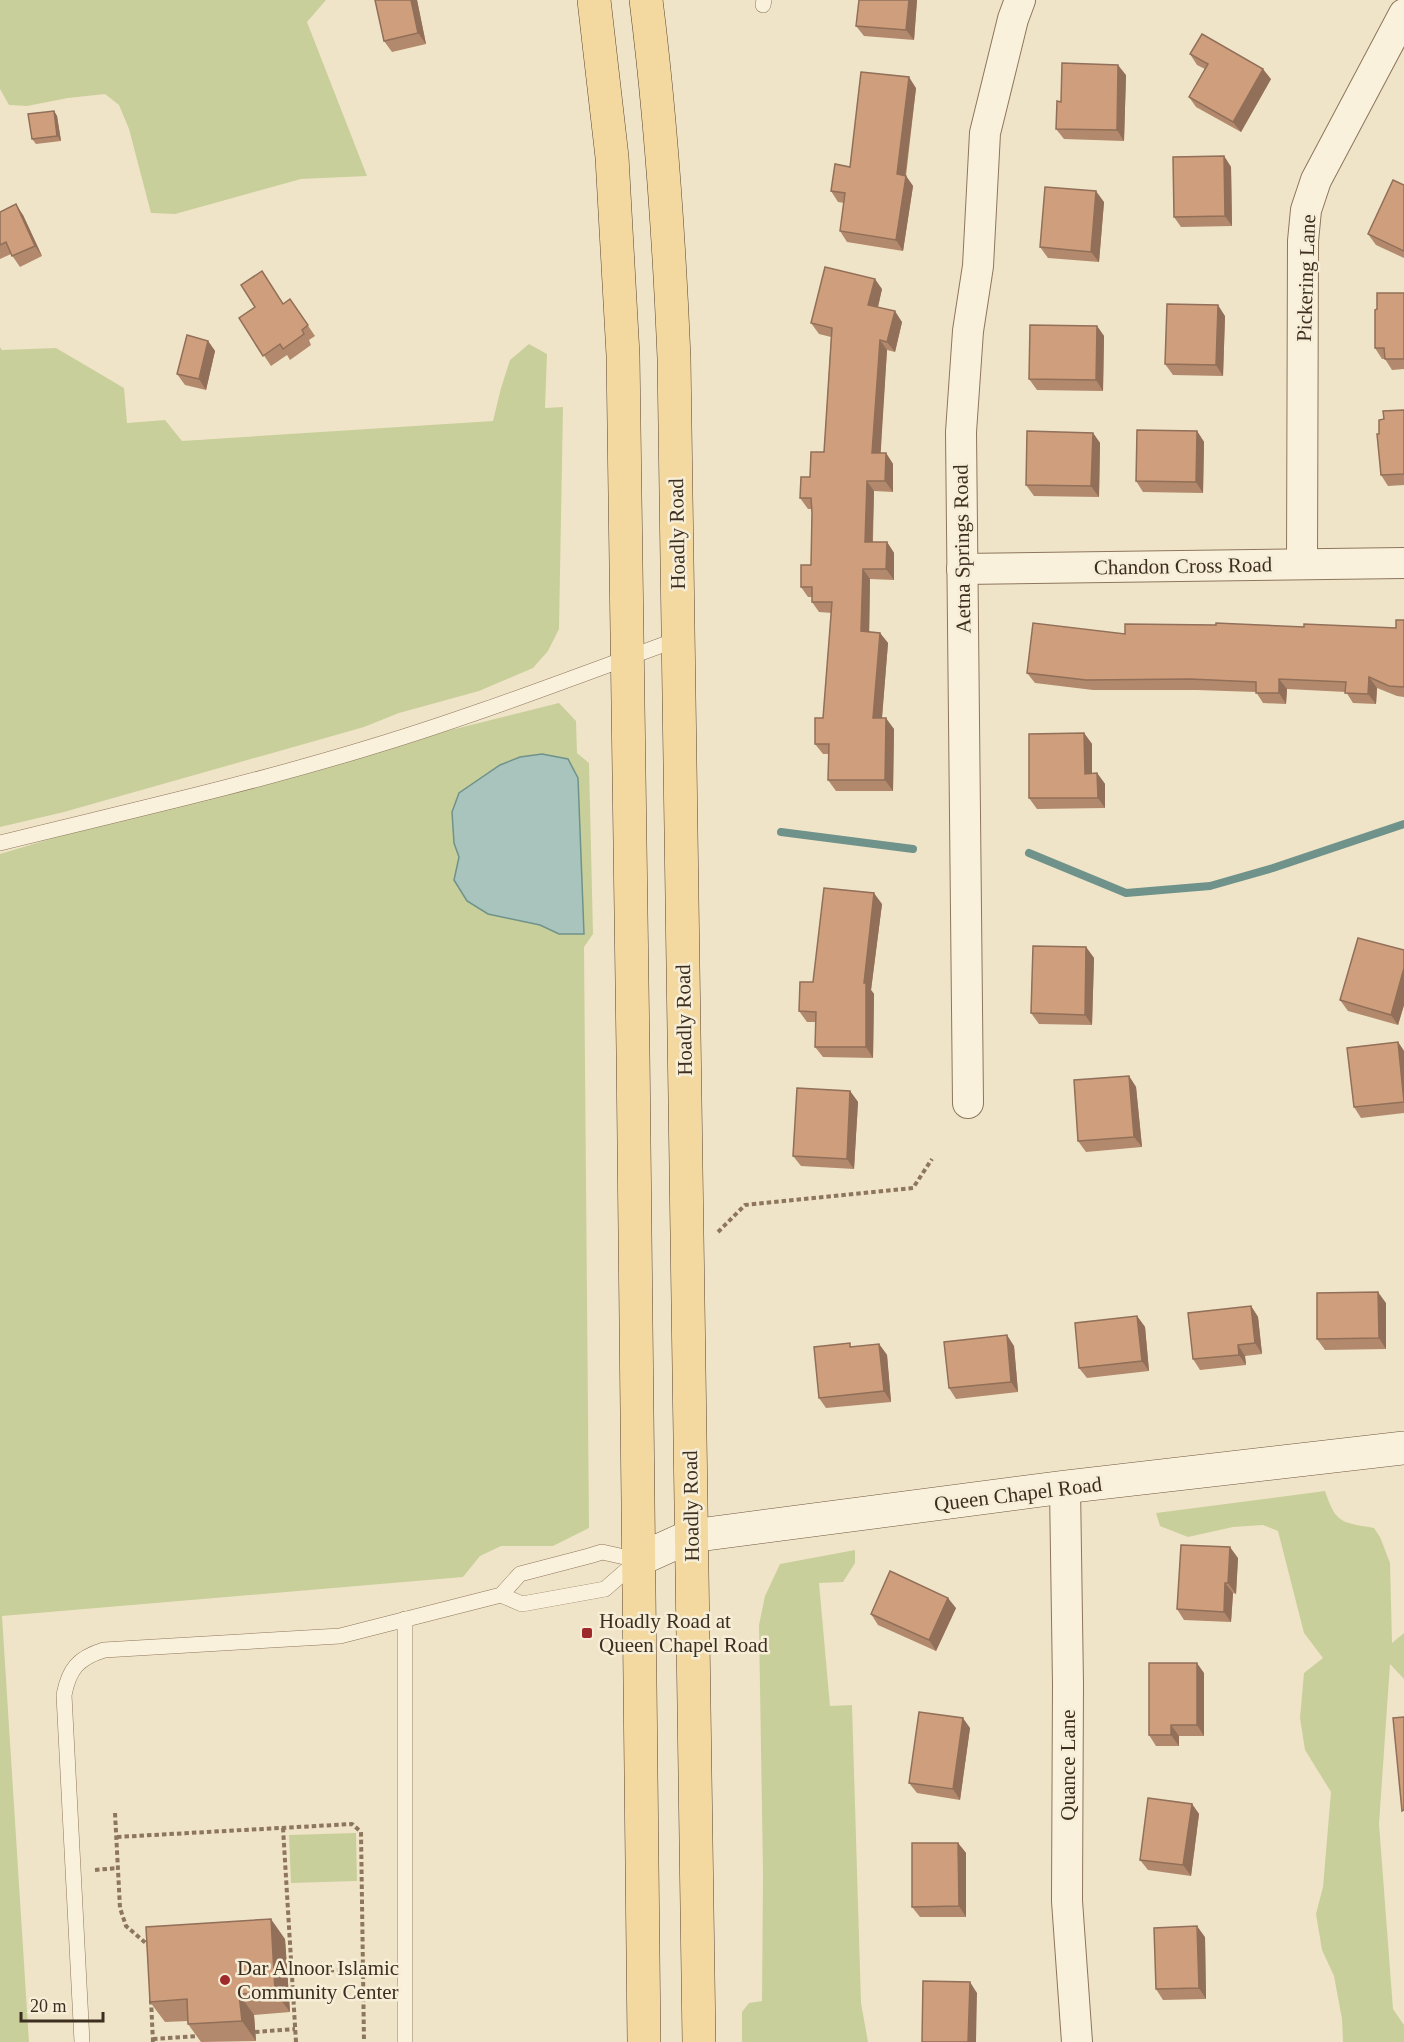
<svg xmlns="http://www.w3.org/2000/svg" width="1404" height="2042" viewBox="0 0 1404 2042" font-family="Georgia,serif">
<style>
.green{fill:#c9cf9b}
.water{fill:#a9c4bc;stroke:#6f938a;stroke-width:1.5}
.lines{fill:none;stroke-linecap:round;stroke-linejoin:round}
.stream{stroke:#6f938a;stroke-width:8}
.lane-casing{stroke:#8d765c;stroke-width:16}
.street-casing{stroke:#8d765c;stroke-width:32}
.secondary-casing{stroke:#6f573f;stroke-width:34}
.primary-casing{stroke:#5b4430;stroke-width:34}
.path{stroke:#8d765c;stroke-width:4;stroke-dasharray:4.5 3;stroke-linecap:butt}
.lane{stroke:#faf1dc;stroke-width:15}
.street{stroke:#faf1dc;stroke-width:30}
.secondary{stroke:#faf1dc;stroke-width:33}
.primary{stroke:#f3d9a0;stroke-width:33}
.wall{fill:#b2896c}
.shaded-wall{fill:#916f58}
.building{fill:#cf9f7d;stroke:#916f58;stroke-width:1.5}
.poi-dot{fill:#9e2a2b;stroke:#f7eed8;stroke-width:2}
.labels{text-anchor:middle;stroke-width:5;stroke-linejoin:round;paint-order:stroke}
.street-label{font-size:21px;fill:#3d2e20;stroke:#f7eed8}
.poi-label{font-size:21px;fill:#3d2e20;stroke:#f7eed8;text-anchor:start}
</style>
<rect width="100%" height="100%" fill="#f0e4c8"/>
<g class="green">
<path d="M 0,0 L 326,0 L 307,22 L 367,176 L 301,179 L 175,214 L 151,213 L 129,129 L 119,105 L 105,94 L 68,98 L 27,106 L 9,105 L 0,89 Z"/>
<path d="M 529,344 L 547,354 L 545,408 L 563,407 L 559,629 L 548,651 L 533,668 L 479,691 L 399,713 L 364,727 L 64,812 L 0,827 L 0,347 L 2,350 L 56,348 L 124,388 L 127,423 L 165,420 L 182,441 L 493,421 L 501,388 L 510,360 Z"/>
<path d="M 559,703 L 576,721 L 577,753 L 589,763 L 593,934 L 584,947 L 589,1528 L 553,1546 L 501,1546 L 480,1556 L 463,1577 L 2,1616 L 29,2042 L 0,2042 L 0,854 L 223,787 Z"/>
<path d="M 1325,1491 C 1336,1524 1341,1522 1374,1528 L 1380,1537 L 1390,1563 L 1392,1643 L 1404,1633 L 1404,1679 L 1390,1664 L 1379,1824 L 1393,2009 L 1404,2025 L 1404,2042 L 1343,2042 L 1342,2019 L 1334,1976 L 1322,1950 L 1316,1914 L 1323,1887 L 1331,1792 L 1305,1750 L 1300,1718 L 1304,1673 L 1323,1658 L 1304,1633 L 1278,1531 L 1263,1525 L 1233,1527 L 1188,1537 L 1160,1526 L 1156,1513 Z"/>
<path d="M 855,1550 L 855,1563 L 843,1582 L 819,1583 L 830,1706 L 852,1705 L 861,2003 L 868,2042 L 742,2042 L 742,2012 L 749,2003 L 762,2001 L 763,1872 L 759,1625 L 765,1596 L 780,1564 Z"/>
<path d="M 356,1833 L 357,1881 L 291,1883 L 289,1835 Z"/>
</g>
<path class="water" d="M 542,754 L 568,759 L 578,778 L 584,934 L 559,934 L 540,925 L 488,914 L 467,901 L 454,880 L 459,857 L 454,843 L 452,812 L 459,793 L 500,765 L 520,757 Z"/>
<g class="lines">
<g class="stream">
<path d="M 781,832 L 913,849"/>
<path d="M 1029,853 L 1126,893 L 1210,886 L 1273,868 L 1404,824"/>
</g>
<g class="lane-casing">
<g id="lane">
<path d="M 763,5 L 764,0"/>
<path d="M 0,843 C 121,813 242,786 361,750 C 469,718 574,677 679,639"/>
<path d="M 501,1595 L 522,1604 L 605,1589 L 637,1561"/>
<path d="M 405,1619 L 405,2042"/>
<path d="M 82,2042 L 64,1695 C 69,1669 78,1658 104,1650 L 340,1636 L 501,1595 L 520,1574 L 589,1556 L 602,1552 L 638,1560"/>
</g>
</g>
<g class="street-casing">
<g id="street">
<path d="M 1302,564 L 1303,241 L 1306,210 L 1316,180 L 1404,14"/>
<path d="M 962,569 L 1404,563"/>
<path d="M 968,1103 L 961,432 L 968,331 L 978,266 L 985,133 L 1013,19 L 1020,0"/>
<path d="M 1065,1487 L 1068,1684 L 1067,1901 L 1077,2042"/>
</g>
</g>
<g class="secondary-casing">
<path id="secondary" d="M 638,1560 L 691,1536 L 1065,1487 L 1404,1448"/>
</g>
<g class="primary-casing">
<g id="primary">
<path d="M 594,0 L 612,157 L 623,355 L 633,1051 L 644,2042"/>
<path d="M 646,0 C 661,119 669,238 674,358 L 699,2042"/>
</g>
</g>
<g class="path">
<path d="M 718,1232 L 745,1205 L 913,1188 L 932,1159"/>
<path d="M 115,1813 L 120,1908 L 126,1926 L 148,1945"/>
<path d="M 283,1828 L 296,2042"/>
<path d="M 117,1837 L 352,1824 L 361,1832 L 364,2042"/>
<path d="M 95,1870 L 118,1868"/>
<path d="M 292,1972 L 363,1969"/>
<path d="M 151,2000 L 153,2042"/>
<path d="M 255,2032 L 295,2029"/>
<path d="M 153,2039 L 200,2036"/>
</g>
<use href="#lane" class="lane"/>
<use href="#street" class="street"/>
<use href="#secondary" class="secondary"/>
<use href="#primary" class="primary"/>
</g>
<g class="wall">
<path d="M 375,0 L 417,0 L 426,44 L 392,52 L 384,41 Z"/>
<path d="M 917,0 L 914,40 L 864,36 L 856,26 Z"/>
<path d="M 1190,54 L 1271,79 L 1241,132 L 1196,107 L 1189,97 L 1205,69 L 1197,65 Z"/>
<path d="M 1126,75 L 1124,141 L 1064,139 L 1056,129 L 1061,102 Z"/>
<path d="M 916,88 L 906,176 L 913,186 L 903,251 L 847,242 L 840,231 L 844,203 L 838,202 L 831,191 Z"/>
<path d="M 54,111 L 57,116 L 61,141 L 36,144 L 32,139 Z"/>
<path d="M 1224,156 L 1231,167 L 1232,226 L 1181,227 L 1174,217 Z"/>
<path d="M 1404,185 L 1404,258 L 1376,245 L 1368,234 Z"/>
<path d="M 1104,202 L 1099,262 L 1048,258 L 1040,247 Z"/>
<path d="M 0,212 L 23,215 L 42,256 L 20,267 L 11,254 L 0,259 Z"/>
<path d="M 882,289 L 878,307 L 902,322 L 895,352 L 887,350 L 880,453 L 886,453 L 893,464 L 893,492 L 874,491 L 873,542 L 887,542 L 894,553 L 894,580 L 870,579 L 869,632 L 880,633 L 888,643 L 882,718 L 894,729 L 893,791 L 836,791 L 828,780 L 829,754 L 823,754 L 815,744 L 823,718 L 832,613 L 819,612 L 812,602 L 812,597 L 808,597 L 801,587 L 811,565 L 812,509 L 808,509 L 800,498 L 824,452 L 831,337 L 819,334 L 811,323 Z"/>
<path d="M 1404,293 L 1404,369 L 1392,370 L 1385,359 L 1382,359 L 1375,348 L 1377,309 Z"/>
<path d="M 290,299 L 315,336 L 309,340 L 311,345 L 290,360 L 287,355 L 271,366 L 239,318 L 284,304 Z"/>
<path d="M 1225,316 L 1223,376 L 1173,375 L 1165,364 Z"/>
<path d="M 1097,326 L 1104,336 L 1103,391 L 1037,390 L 1029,379 Z"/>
<path d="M 208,341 L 215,351 L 206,390 L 185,385 L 177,374 Z"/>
<path d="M 1404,410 L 1404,485 L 1388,486 L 1381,475 L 1379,434 L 1384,419 Z"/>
<path d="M 1197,431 L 1204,442 L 1203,493 L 1143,492 L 1136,481 Z"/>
<path d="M 1093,433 L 1100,443 L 1099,497 L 1034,496 L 1026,485 Z"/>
<path d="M 1404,620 L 1404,697 L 1397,696 L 1377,688 L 1376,704 L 1353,703 L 1346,692 L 1287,689 L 1286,704 L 1263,703 L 1256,692 L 1197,690 L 1093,690 L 1035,683 L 1027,673 L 1125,634 L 1304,627 L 1396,628 Z"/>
<path d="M 1084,733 L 1092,744 L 1092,773 L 1097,773 L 1105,784 L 1105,808 L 1037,809 L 1029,798 Z"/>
<path d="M 882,904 L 871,990 L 874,994 L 873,1058 L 823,1057 L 815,1047 L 816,1022 L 807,1022 L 799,1011 L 813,982 Z"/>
<path d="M 1086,947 L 1094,958 L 1092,1025 L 1039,1024 L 1031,1013 Z"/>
<path d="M 1404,950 L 1404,1005 L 1398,1025 L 1348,1011 L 1340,1000 Z"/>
<path d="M 1398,1042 L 1404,1051 L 1404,1113 L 1361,1118 L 1354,1107 Z"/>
<path d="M 1129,1076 L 1136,1087 L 1142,1147 L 1086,1152 L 1078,1141 Z"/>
<path d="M 850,1091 L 858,1102 L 854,1169 L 801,1166 L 793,1156 Z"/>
<path d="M 1386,1303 L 1386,1349 L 1325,1350 L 1317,1339 Z"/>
<path d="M 1251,1306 L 1258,1317 L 1262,1354 L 1245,1356 L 1246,1365 L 1200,1370 L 1193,1359 Z"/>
<path d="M 1137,1316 L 1145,1327 L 1149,1371 L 1087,1378 L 1079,1368 Z"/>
<path d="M 879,1344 L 887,1355 L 891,1402 L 826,1408 L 819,1398 L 853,1347 Z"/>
<path d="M 1014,1346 L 1018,1392 L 956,1399 L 949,1388 Z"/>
<path d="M 1238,1558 L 1236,1594 L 1233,1593 L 1231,1622 L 1184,1620 L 1177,1609 Z"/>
<path d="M 956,1608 L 936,1651 L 878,1625 L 871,1614 Z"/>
<path d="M 1204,1673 L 1204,1736 L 1179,1736 L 1179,1746 L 1156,1746 L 1149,1735 Z"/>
<path d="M 970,1728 L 960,1800 L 917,1793 L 909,1783 Z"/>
<path d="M 1192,1804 L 1199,1814 L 1191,1876 L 1148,1870 L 1140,1860 Z"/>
<path d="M 958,1843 L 966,1853 L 966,1917 L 920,1917 L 912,1907 Z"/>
<path d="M 1205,1937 L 1206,1999 L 1163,2000 L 1156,1989 Z"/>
<path d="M 285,1939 L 290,2012 L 254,2015 L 256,2041 L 201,2042 L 188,2024 L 188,2021 L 165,2022 L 150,2002 Z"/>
</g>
<g class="shaded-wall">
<path d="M 411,0 L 417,0 L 426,44 L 418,33 Z"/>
<path d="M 909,0 L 917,0 L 914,40 L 906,30 Z"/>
<path d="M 1118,65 L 1126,75 L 1124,141 L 1117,130 Z"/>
<path d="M 1263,69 L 1271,79 L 1241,132 L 1233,122 Z"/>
<path d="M 909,77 L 916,88 L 905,177 L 906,176 L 913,186 L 903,251 L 896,240 L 897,174 Z"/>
<path d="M 54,111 L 57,116 L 61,141 L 57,136 Z"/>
<path d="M 1224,156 L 1231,167 L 1232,226 L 1225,216 Z"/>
<path d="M 1096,191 L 1104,202 L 1099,262 L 1091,252 Z"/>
<path d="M 16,204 L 23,215 L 42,256 L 35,246 Z"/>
<path d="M 875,279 L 882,289 L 876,315 L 868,305 Z"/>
<path d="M 1218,305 L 1225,316 L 1223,376 L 1216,365 Z"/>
<path d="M 895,311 L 902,322 L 895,352 L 887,342 Z"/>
<path d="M 1097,326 L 1104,336 L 1103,391 L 1096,380 Z"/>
<path d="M 880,340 L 887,350 L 880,464 L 872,453 Z"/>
<path d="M 208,341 L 215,351 L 206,390 L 199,379 Z"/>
<path d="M 1197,431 L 1204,442 L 1203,493 L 1196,482 Z"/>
<path d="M 1093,433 L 1100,443 L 1099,497 L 1091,486 Z"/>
<path d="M 886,453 L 893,464 L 893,492 L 885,481 Z"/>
<path d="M 867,481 L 874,491 L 872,553 L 865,542 Z"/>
<path d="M 887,542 L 894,553 L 894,580 L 886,569 Z"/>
<path d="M 863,569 L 870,579 L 869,642 L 861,631 Z"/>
<path d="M 880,633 L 888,643 L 881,729 L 873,718 Z"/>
<path d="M 1369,677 L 1377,688 L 1376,704 L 1368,694 Z"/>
<path d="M 1279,679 L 1287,689 L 1286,704 L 1279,693 Z"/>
<path d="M 886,718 L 894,729 L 893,791 L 885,780 Z"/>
<path d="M 1084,733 L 1092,744 L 1092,784 L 1085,774 Z"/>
<path d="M 1097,773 L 1105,784 L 1105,808 L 1098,798 Z"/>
<path d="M 874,893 L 882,904 L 871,990 L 874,994 L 873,1058 L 866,1047 L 864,983 Z"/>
<path d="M 1086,947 L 1094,958 L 1092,1025 L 1085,1015 Z"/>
<path d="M 1404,968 L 1404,1005 L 1398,1025 L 1391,1015 Z"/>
<path d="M 1398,1042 L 1404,1051 L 1404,1101 Z"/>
<path d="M 1129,1076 L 1136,1087 L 1142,1147 L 1134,1137 Z"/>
<path d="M 850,1091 L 858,1102 L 854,1169 L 847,1159 Z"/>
<path d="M 1378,1292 L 1386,1303 L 1386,1349 L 1379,1338 Z"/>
<path d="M 1251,1306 L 1258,1317 L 1262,1354 L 1255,1343 Z"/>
<path d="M 1137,1316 L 1145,1327 L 1149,1371 L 1142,1361 Z"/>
<path d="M 1007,1335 L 1014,1346 L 1018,1392 L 1011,1382 Z"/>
<path d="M 879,1344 L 887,1355 L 891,1402 L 884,1391 Z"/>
<path d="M 1238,1345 L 1245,1356 L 1246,1365 L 1239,1355 Z"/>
<path d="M 1230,1547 L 1238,1558 L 1236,1594 L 1228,1583 Z"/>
<path d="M 1225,1583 L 1233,1593 L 1231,1622 L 1224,1612 Z"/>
<path d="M 948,1598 L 956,1608 L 936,1651 L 929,1640 Z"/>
<path d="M 1197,1663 L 1204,1673 L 1204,1736 L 1197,1725 Z"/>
<path d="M 963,1718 L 970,1728 L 960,1800 L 953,1789 Z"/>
<path d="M 1171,1725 L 1179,1736 L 1179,1746 L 1171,1735 Z"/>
<path d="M 1192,1804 L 1199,1814 L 1191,1876 L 1183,1865 Z"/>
<path d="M 958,1843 L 966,1853 L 966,1917 L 959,1906 Z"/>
<path d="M 271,1919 L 285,1939 L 290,2012 L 275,1992 Z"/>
<path d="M 1197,1926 L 1205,1937 L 1206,1999 L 1199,1988 Z"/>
<path d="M 970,1982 L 977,1993 L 976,2042 L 968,2042 Z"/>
<path d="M 239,1994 L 254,2015 L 256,2041 L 242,2021 Z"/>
</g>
<g class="building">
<path d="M 375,0 L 411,0 L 418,33 L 384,41 Z"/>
<path d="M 859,0 L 909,0 L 906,30 L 856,26 Z"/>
<path d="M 1202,34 L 1263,69 L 1233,122 L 1189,97 L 1208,64 L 1190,54 Z"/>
<path d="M 1062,63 L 1118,65 L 1117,130 L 1056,129 L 1057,101 L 1061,102 Z"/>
<path d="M 861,72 L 909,77 L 897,174 L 906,176 L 896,240 L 840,231 L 845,193 L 831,191 L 835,164 L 850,167 Z"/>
<path d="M 54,111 L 57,136 L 32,139 L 28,114 Z"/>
<path d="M 1224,156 L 1225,216 L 1174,217 L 1173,157 Z"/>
<path d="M 1393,180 L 1404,185 L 1404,251 L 1368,234 Z"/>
<path d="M 1045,187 L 1096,191 L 1091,252 L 1040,247 Z"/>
<path d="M 16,204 L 35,246 L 12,256 L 6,242 L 0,245 L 0,212 Z"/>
<path d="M 825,267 L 875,279 L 868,305 L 895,311 L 887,342 L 880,340 L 872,453 L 886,453 L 885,481 L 867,481 L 865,542 L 887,542 L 886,569 L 863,569 L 861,631 L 880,633 L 873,718 L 886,718 L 885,780 L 828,780 L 829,744 L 815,744 L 815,718 L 823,718 L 832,602 L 812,602 L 812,587 L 801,587 L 801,565 L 811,565 L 812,513 L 811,498 L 800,498 L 801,477 L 810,477 L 811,452 L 824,452 L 832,328 L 811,323 Z"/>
<path d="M 262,271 L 283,304 L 290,299 L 308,325 L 302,330 L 304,334 L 283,349 L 280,344 L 263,356 L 239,318 L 255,307 L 241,285 Z"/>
<path d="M 1377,293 L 1404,293 L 1404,359 L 1385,359 L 1384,348 L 1375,348 L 1375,310 L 1377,309 Z"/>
<path d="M 1167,304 L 1218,305 L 1216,365 L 1165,364 Z"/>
<path d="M 1030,325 L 1097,326 L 1096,380 L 1029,379 Z"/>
<path d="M 187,335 L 208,341 L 199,379 L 177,374 Z"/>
<path d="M 1404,410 L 1404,474 L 1381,475 L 1377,434 L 1379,434 L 1379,420 L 1384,419 L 1383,411 Z"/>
<path d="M 1137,430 L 1197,431 L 1196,482 L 1136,481 Z"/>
<path d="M 1027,431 L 1093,433 L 1091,486 L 1026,485 Z"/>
<path d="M 1396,620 L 1404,620 L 1404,687 L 1389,686 L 1369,677 L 1368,694 L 1345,693 L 1346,682 L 1279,679 L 1279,693 L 1256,693 L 1256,682 L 1190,679 L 1086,680 L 1027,673 L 1033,623 L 1125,634 L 1125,624 L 1216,625 L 1216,623 L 1304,627 L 1304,624 L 1396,628 Z"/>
<path d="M 1084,733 L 1085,774 L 1097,773 L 1098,798 L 1029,798 L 1029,734 Z"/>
<path d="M 824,888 L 874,893 L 864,983 L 866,983 L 866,1047 L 815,1047 L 816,1012 L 799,1011 L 800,982 L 813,982 Z"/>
<path d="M 1358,938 L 1404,950 L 1404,968 L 1391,1015 L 1340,1000 Z"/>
<path d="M 1033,946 L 1086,947 L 1085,1015 L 1031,1013 Z"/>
<path d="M 1398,1042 L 1404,1102 L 1354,1107 L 1347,1048 Z"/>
<path d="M 1129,1076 L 1134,1137 L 1078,1141 L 1074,1080 Z"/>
<path d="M 797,1088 L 850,1091 L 847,1159 L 793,1156 Z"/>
<path d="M 1378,1292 L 1379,1338 L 1317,1339 L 1317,1293 Z"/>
<path d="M 1251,1306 L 1255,1343 L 1238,1345 L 1239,1355 L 1193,1359 L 1188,1313 Z"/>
<path d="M 1137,1316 L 1142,1361 L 1079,1368 L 1075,1323 Z"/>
<path d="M 1007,1335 L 1011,1382 L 949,1388 L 944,1342 Z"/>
<path d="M 850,1343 L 850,1347 L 879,1344 L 884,1391 L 819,1398 L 814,1347 Z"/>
<path d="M 1181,1545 L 1230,1547 L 1228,1583 L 1225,1583 L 1224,1612 L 1177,1609 Z"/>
<path d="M 890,1571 L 948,1598 L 929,1640 L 871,1614 Z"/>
<path d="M 1149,1663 L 1197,1663 L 1197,1725 L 1171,1725 L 1171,1735 L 1149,1735 Z"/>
<path d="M 919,1712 L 963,1718 L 953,1789 L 909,1783 Z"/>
<path d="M 1404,1717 L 1404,1810 L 1402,1811 L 1393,1718 Z"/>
<path d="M 1148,1798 L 1192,1804 L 1183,1865 L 1140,1860 Z"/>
<path d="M 912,1843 L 958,1843 L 959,1906 L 912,1907 Z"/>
<path d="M 271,1919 L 275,1992 L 239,1994 L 242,2021 L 188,2024 L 187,1999 L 150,2002 L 146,1927 Z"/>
<path d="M 1197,1926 L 1199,1988 L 1156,1989 L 1154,1928 Z"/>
<path d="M 923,1981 L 970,1982 L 968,2042 L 922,2042 Z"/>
</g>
<g class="poi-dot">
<rect x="581" y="1627" width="12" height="12" rx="3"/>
<circle cx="225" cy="1980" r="6"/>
</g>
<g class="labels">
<g class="street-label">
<text transform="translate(1306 278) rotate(-88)" y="7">Pickering Lane</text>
<text transform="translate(677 534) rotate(-91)" y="7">Hoadly Road</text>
<text transform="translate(962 549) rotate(-91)" y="7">Aetna Springs Road</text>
<text transform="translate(1183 566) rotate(-1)" y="7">Chandon Cross Road</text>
<text transform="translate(684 1020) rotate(-91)" y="7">Hoadly Road</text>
<text transform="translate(1018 1494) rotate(-7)" y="7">Queen Chapel Road</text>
<text transform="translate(691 1506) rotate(-91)" y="7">Hoadly Road</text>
<text transform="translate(1068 1765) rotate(-90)" y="7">Quance Lane</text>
</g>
<g class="poi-label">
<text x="599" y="1628">Hoadly Road at<tspan x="599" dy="24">Queen Chapel Road</tspan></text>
<text x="237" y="1975">Dar Alnoor Islamic<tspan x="237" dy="24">Community Center</tspan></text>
</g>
</g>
<path d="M21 2012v9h82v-9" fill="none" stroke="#3d2e20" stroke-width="3"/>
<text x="30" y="2012" font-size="18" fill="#3d2e20" stroke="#f7eed8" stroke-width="4.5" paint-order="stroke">20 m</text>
</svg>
